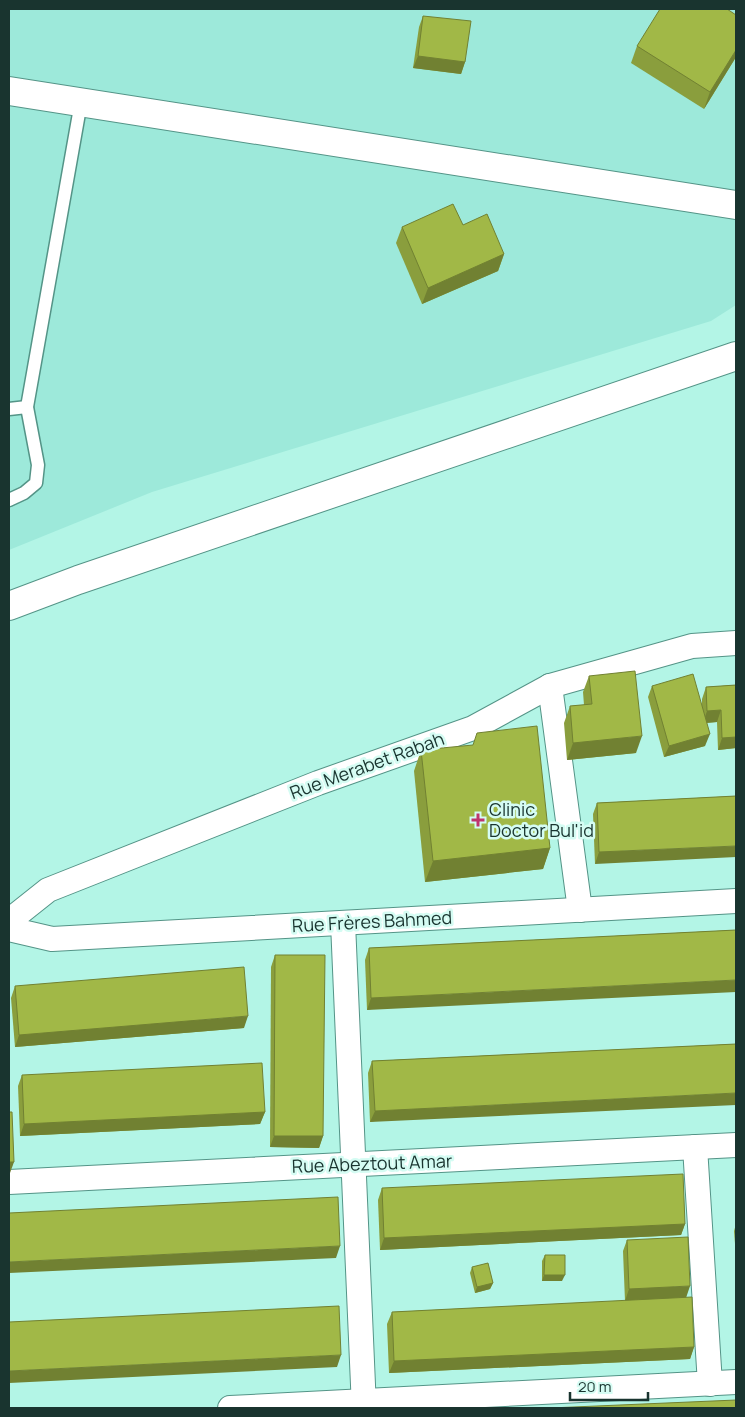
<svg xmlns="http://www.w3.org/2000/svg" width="745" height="1417" viewBox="0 0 745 1417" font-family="Manrope,sans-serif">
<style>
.built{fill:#9de9da}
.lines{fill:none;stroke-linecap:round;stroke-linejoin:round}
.lane-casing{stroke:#549487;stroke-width:15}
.street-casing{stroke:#549487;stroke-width:26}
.secondary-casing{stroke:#549487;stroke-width:30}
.primary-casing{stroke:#549487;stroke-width:30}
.lane{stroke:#fff;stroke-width:12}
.street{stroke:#fff;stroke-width:24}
.secondary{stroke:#fff;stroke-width:28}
.primary{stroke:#fff;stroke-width:28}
.wall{fill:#8a9e3d}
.shaded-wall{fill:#718132}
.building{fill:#a1b847;stroke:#718132}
.poi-dot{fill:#bf356e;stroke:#d5fcf3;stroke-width:2}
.labels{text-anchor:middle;stroke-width:5;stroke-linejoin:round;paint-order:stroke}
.street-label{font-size:18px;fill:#19342f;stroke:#d5fcf3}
.poi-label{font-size:18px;fill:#19342f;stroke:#d5fcf3;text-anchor:start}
</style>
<rect width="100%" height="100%" fill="#b3f5e6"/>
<path class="built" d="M 9,9 L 736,9 L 736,305 L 711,321 L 152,492 L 9,550 Z"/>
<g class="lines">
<g class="lane-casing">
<g id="lane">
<path d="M 9,409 L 27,407"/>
<path d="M 9,500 L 24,493 L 36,483 L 38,465 L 27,407 L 81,102"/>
</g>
</g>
<g class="street-casing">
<g id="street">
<path d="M 550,686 L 580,910"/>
<path d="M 9,921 L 48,890 L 318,783 L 473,728 L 550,686 L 692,646 L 736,643"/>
<path d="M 343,923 L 364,1408"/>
<path d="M 9,929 L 52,939 L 736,901"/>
<path d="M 695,1147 L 710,1384"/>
<path d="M 9,1182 L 736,1145"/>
<path d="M 230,1408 L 736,1382"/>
</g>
</g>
<g class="secondary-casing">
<path id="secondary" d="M 9,91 L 736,205"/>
</g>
<g class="primary-casing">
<path id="primary" d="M 9,606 L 78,580 L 736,356"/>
</g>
<use href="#lane" class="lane"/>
<use href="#street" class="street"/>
<use href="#secondary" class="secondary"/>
<use href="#primary" class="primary"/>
</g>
<g class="wall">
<path d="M 423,16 L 465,62 L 461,74 L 413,68 L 419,27 Z"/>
<path d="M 637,46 L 736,57 L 704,109 L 631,63 Z"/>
<path d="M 463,225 L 504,254 L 498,271 L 422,304 L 396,243 L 402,227 Z"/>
<path d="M 589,676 L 636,753 L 567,760 L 564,723 L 570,706 L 584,705 L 583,692 Z"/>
<path d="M 736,685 L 736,748 L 718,750 L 717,722 L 707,723 L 705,746 L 664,757 L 648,697 L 652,686 L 702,706 L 702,699 L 706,687 Z"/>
<path d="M 421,750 L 550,848 L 543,869 L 425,882 L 414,771 Z"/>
<path d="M 736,796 L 595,864 L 593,814 L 597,803 Z"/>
<path d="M 736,930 L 367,1010 L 365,960 L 369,948 Z"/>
<path d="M 275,955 L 323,1136 L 319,1148 L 270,1147 L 271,967 Z"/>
<path d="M 15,986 L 244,1028 L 15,1047 L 11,998 Z"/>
<path d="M 736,1044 L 370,1122 L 368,1073 L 372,1061 Z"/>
<path d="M 22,1075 L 265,1112 L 260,1124 L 20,1136 L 18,1086 Z"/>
<path d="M 382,1188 L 685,1224 L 681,1235 L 380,1250 L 378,1200 Z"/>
<path d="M 736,1224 L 736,1257 L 734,1231 Z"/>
<path d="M 627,1240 L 686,1298 L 694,1347 L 690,1359 L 389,1373 L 387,1324 L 392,1312 L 625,1301 L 623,1251 Z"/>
<path d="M 545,1255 L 562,1281 L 542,1281 L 542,1261 Z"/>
<path d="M 472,1267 L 493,1283 L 490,1289 L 475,1293 L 470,1273 Z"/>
</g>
<g class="shaded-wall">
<path d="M 736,50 L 736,57 L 704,109 L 710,92 Z"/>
<path d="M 418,56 L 465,62 L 461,74 L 413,68 Z"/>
<path d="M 504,254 L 498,271 L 422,304 L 428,288 Z"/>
<path d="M 721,710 L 717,722 L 703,723 L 707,711 Z"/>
<path d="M 710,734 L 705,746 L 664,757 L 669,746 Z"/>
<path d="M 642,736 L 636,753 L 567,760 L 573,743 Z"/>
<path d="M 736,737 L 736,748 L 718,750 L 722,738 Z"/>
<path d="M 736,846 L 736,857 L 595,864 L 599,852 Z"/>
<path d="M 550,848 L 543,869 L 425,882 L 433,861 Z"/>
<path d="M 736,980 L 736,992 L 367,1010 L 371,998 Z"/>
<path d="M 248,1016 L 244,1028 L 15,1047 L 19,1035 Z"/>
<path d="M 736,1093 L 736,1105 L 370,1122 L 375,1111 Z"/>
<path d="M 265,1112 L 260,1124 L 20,1136 L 24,1124 Z"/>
<path d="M 274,1136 L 323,1136 L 319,1148 L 270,1147 Z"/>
<path d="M 9,1162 L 14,1162 L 10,1173 L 9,1173 Z"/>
<path d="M 685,1224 L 681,1235 L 380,1250 L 384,1238 Z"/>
<path d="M 340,1246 L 336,1258 L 9,1273 L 9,1262 Z"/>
<path d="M 544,1275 L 565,1275 L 562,1281 L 542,1281 Z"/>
<path d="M 493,1283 L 490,1289 L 475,1293 L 477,1287 Z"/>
<path d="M 690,1286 L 686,1298 L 625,1301 L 629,1289 Z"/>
<path d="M 694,1347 L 690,1359 L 389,1373 L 394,1361 Z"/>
<path d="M 341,1355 L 337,1367 L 9,1383 L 9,1371 Z"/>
</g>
<g class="building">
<path d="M 660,9 L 727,9 L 736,15 L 736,50 L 710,92 L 637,46 Z"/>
<path d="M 423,16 L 471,21 L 465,62 L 418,56 Z"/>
<path d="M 453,204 L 463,225 L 487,214 L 504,254 L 428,288 L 402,227 Z"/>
<path d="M 635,671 L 642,736 L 573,743 L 570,706 L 592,704 L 589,676 Z"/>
<path d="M 693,674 L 710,734 L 669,746 L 652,686 Z"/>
<path d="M 736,685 L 736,737 L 722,738 L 721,710 L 707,711 L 706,687 Z"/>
<path d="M 537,726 L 550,848 L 433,861 L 421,750 L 473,745 L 477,733 Z"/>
<path d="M 736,796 L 736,846 L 599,852 L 597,803 Z"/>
<path d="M 736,930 L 736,980 L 371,998 L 369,948 Z"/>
<path d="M 275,955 L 325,955 L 323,1136 L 274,1136 Z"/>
<path d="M 244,967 L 248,1016 L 19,1035 L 15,986 Z"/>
<path d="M 736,1044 L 736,1093 L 375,1111 L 372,1061 Z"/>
<path d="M 262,1063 L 265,1112 L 24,1124 L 22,1075 Z"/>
<path d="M 9,1112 L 12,1112 L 14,1162 L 9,1162 Z"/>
<path d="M 683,1174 L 685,1224 L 384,1238 L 382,1188 Z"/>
<path d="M 338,1197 L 340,1246 L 9,1262 L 9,1213 Z"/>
<path d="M 688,1237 L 690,1286 L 629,1289 L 627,1240 Z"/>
<path d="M 545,1255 L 565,1255 L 565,1275 L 544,1275 Z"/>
<path d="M 488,1263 L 493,1283 L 477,1287 L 472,1267 Z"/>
<path d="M 692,1297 L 694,1347 L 394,1361 L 392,1312 Z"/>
<path d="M 339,1306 L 341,1355 L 9,1371 L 9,1322 Z"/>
<path d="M 736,1400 L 736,1408 L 550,1408 Z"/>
</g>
<path class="poi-dot" d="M475.5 812.5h5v5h5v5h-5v5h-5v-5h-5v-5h5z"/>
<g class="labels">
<g class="street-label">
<text transform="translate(367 766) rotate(-20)" y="6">Rue Merabet Rabah</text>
<text transform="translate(372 922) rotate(-3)" y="6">Rue Frères Bahmed</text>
<text transform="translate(372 1164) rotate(-2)" y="6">Rue Abeztout Amar</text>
</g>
<g class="poi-label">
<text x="489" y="816">Clinic<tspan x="489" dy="21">Doctor Bul'id</tspan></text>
</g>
</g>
<rect width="745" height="1417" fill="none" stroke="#19342f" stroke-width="20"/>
<path d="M570 1392v8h78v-8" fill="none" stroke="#19342f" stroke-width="2.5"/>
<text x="578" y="1392" font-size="15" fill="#19342f" stroke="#d5fcf3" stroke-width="4" paint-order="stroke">20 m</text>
</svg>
